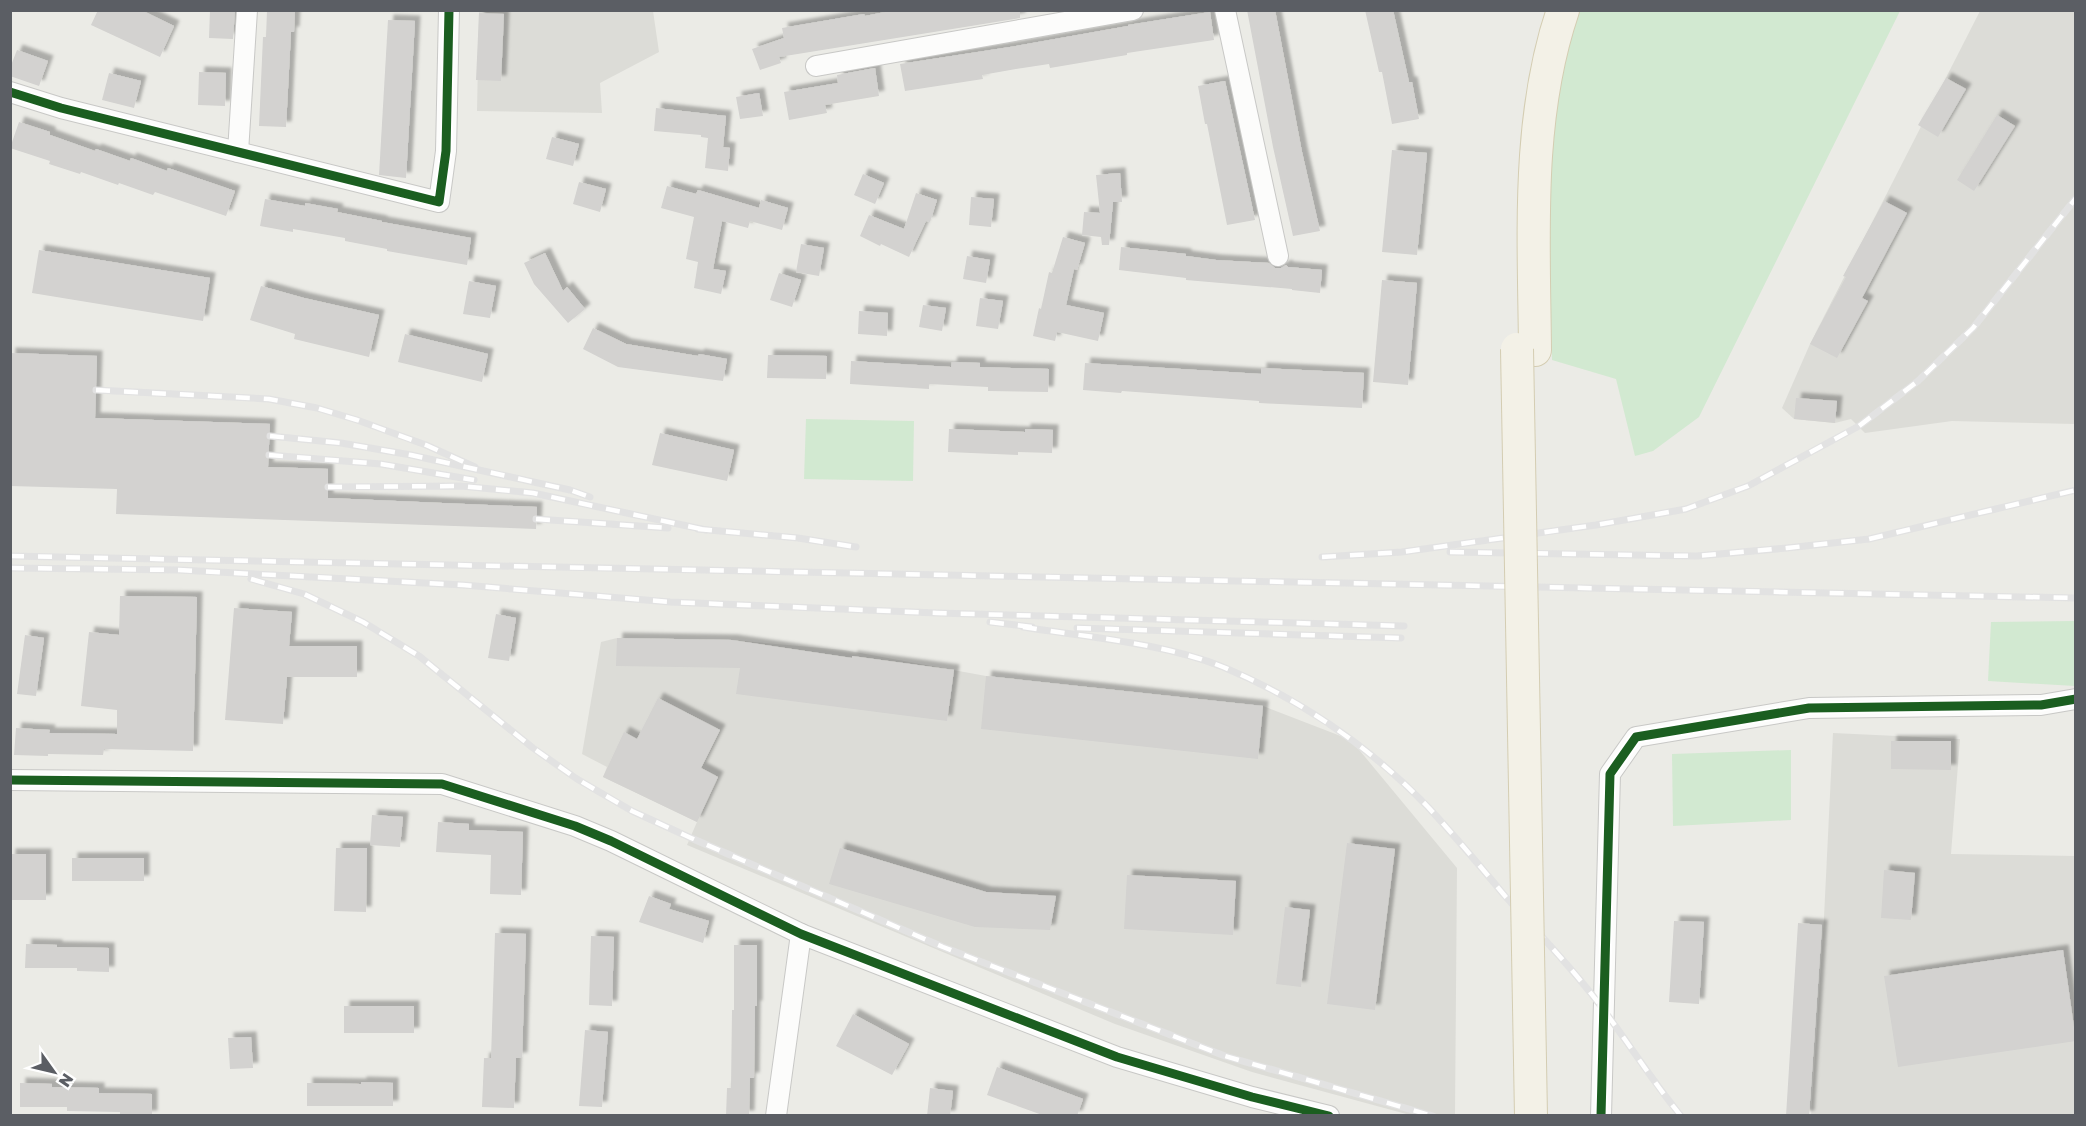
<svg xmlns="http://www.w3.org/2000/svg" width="2086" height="1126" viewBox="0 0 2086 1126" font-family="'Golos Text',sans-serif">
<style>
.industrial{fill:#dcdcd7}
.green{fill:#d2e9d1}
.building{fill:#d3d2d0;filter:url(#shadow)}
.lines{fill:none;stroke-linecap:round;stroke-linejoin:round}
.minor-casing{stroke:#c8c8c6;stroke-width:22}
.primary-casing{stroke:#d4cdb2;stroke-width:34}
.minor{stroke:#fcfcfb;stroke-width:20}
.primary{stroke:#f3f1e7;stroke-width:32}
.rail-casing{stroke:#e2e2e2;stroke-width:7}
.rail{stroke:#fff;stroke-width:4.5;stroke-dasharray:14;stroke-linecap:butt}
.primary-bridge-casing{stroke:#d4cdb2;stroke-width:34;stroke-linecap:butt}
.primary-bridge{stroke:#f3f1e7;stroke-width:32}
.cycleway-casing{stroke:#fff;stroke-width:13}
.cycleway{stroke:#1b5e20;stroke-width:9}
</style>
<defs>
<filter id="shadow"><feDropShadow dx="5.5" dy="-5.5" stdDeviation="1.5" flood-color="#0004"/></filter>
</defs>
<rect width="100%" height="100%" fill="#ebebe6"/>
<g class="industrial">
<path d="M 479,11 L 653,11 L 659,52 L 600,83 L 602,113 L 477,111 Z"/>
<path d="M 1980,11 L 2075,11 L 2075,424 L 1952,421 L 1865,433 L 1851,419 L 1835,423 L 1794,419 L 1782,408 L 1810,344 Z"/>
<path d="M 617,638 L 732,640 L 844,650 L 986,676 L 1263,706 L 1351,740 L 1457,868 L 1455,1115 L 1410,1115 L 1252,1072 L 1115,1024 L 687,845 L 697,822 L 603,777 L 607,767 L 582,754 L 601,642 Z"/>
<path d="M 1833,733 L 1960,739 L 1951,854 L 2075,856 L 2075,1115 L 1811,1116 L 1824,917 Z"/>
</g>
<g class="green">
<path d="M 1574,11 L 1900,11 L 1699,417 L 1653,451 L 1635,456 L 1616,379 L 1552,360 L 1547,144 Z"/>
<path d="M 806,419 L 914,421 L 913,481 L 804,479 Z"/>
<path d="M 2075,621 L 2075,686 L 1988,681 L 1991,622 Z"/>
<path d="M 1791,750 L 1791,820 L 1673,826 L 1672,754 Z"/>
</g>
<g class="building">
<path d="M 98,10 L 141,10 L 174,26 L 160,57 L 91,25 Z"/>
<path d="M 210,10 L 235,10 L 233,39 L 209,38 Z"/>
<path d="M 267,10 L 295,10 L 294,32 L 291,32 L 286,127 L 259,126 L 263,37 L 266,37 Z"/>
<path d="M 895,10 L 1020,10 L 1020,18 L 779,57 L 781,63 L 760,70 L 752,49 L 784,38 L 782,28 L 864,14 L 865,16 Z"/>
<path d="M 1247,10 L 1275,10 L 1302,152 L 1320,231 L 1293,236 L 1273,147 Z"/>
<path d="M 1365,10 L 1393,10 L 1409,82 L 1412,82 L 1419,119 L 1392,124 L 1382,72 L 1379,72 Z"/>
<path d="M 1210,12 L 1214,40 L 1127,53 L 1127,55 L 1050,68 L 1049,64 L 1016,69 L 982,75 L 983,79 L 905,91 L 900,64 L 1010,47 L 1128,26 L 1128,25 Z"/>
<path d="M 479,13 L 504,14 L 501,81 L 476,80 Z"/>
<path d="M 388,20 L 415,21 L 406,178 L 379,175 Z"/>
<path d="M 17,50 L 48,61 L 39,86 L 10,76 L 10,68 Z"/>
<path d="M 875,68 L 879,96 L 825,105 L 827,113 L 789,120 L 784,92 L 838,83 L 837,75 Z"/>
<path d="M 199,72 L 226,73 L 225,106 L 198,105 Z"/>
<path d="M 109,73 L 141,81 L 134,108 L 102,100 Z"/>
<path d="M 1946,78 L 1966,89 L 1938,137 L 1918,125 Z"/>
<path d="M 1225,81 L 1255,220 L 1227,225 L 1207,124 L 1205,124 L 1198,86 Z"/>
<path d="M 759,93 L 763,116 L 740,119 L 736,97 Z"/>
<path d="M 656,108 L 726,116 L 723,147 L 730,148 L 728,171 L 705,168 L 708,138 L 701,137 L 701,135 L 654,131 Z"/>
<path d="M 1997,115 L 2015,126 L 1974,191 L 1957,180 Z"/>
<path d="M 19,122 L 50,132 L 50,135 L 95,151 L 96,149 L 130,161 L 131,158 L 167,171 L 168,168 L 235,191 L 226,216 L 155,192 L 153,195 L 119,183 L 118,185 L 81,172 L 80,174 L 49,164 L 50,161 L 10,148 Z"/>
<path d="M 552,137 L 579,144 L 573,166 L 546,159 Z"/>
<path d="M 1392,150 L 1427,153 L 1417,255 L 1382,252 Z"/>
<path d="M 1120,173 L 1122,202 L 1113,202 L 1109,245 L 1102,245 L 1101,237 L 1082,235 L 1084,212 L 1100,213 L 1096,175 Z"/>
<path d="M 863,174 L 884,183 L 875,204 L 854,195 Z"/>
<path d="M 579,182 L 606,189 L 600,212 L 573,204 Z"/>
<path d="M 667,186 L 696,194 L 698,190 L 759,208 L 761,200 L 788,208 L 782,230 L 750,221 L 748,228 L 722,221 L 713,269 L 726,271 L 721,294 L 694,288 L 698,262 L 686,259 L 694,217 L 661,208 Z"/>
<path d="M 916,193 L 937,200 L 930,222 L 926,221 L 909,257 L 881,244 L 880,246 L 860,236 L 869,215 L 904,229 Z"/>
<path d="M 971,197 L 994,199 L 991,227 L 969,225 Z"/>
<path d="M 265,199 L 305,206 L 305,203 L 338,209 L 337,212 L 382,221 L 382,222 L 471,238 L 467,265 L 387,251 L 387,249 L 345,241 L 345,238 L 293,229 L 293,232 L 260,226 Z"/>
<path d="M 1884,201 L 1907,213 L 1862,298 L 1868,301 L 1837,358 L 1810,344 L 1846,277 L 1843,276 Z"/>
<path d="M 1063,237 L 1085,243 L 1077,270 L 1074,269 L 1066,305 L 1104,313 L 1098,341 L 1057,332 L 1055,341 L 1033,336 L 1039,308 L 1041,309 L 1049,272 L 1052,273 Z"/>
<path d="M 801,244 L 824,248 L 819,276 L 796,272 Z"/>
<path d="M 1121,247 L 1186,254 L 1186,256 L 1216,260 L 1269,263 L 1275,268 L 1281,268 L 1286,265 L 1288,267 L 1322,270 L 1320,293 L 1292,290 L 1292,289 L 1186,280 L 1186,278 L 1119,270 Z"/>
<path d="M 39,250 L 210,278 L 203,321 L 32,293 Z"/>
<path d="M 545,253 L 563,291 L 567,287 L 585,309 L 568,323 L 534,284 L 524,263 Z"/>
<path d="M 967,256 L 990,260 L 986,283 L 963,279 Z"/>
<path d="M 779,273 L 801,280 L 792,307 L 770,300 Z"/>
<path d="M 1382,280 L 1417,283 L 1408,385 L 1373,382 Z"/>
<path d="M 469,281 L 496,286 L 490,318 L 463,314 Z"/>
<path d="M 261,286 L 304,298 L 379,315 L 369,357 L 294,339 L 295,334 L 250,320 Z"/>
<path d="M 980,298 L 1003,301 L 998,329 L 976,326 Z"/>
<path d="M 923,305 L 946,308 L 942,331 L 919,327 Z"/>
<path d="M 859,311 L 888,313 L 887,336 L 858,334 Z"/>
<path d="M 593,328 L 626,344 L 698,356 L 699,354 L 727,359 L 723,381 L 618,367 L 583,349 Z"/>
<path d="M 405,334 L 488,354 L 482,382 L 398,362 Z"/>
<path d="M 10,353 L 97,356 L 95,418 L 270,424 L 268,467 L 328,469 L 328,498 L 537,507 L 536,529 L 116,514 L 117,489 L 10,486 Z"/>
<path d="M 768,355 L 827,356 L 826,379 L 767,378 Z"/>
<path d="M 851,361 L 951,367 L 952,362 L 980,363 L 980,367 L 1049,369 L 1048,392 L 988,391 L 988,387 L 929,384 L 929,389 L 850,384 Z"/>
<path d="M 1085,363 L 1261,374 L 1261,368 L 1364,373 L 1362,408 L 1259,403 L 1259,401 L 1122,391 L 1121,393 L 1083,390 Z"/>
<path d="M 1796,398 L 1837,401 L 1835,423 L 1794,419 Z"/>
<path d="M 949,429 L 1025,432 L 1025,429 L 1053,430 L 1052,453 L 1018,452 L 1018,455 L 948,452 Z"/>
<path d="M 660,433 L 734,450 L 727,481 L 652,465 Z"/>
<path d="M 120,596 L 197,597 L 193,751 L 104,749 L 103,755 L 48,754 L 48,756 L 14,755 L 16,728 L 50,730 L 49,733 L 117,734 L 117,710 L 81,706 L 89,632 L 119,635 Z"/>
<path d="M 234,608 L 292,612 L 289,646 L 357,646 L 357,677 L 287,677 L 283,724 L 225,720 Z"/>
<path d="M 496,614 L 516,618 L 509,661 L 488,658 Z"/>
<path d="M 25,635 L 44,638 L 36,696 L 17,694 Z"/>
<path d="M 617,638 L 732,640 L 852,658 L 852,656 L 954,670 L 947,721 L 736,694 L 740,668 L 616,666 Z"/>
<path d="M 986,676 L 1263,706 L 1258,759 L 981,729 Z"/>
<path d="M 658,698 L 720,730 L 701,768 L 718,777 L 697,822 L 603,777 L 624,732 L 637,739 Z"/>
<path d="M 1891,741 L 1951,741 L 1951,770 L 1891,769 Z"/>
<path d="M 372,815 L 403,817 L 400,847 L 370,845 Z"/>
<path d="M 438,822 L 469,824 L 469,830 L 523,832 L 521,895 L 490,894 L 491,855 L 436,852 Z"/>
<path d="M 1347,843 L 1395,849 L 1375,1010 L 1327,1004 Z"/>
<path d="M 336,848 L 367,848 L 366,912 L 334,911 Z"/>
<path d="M 840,848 L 986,892 L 1056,896 L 1050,930 L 975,927 L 829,884 Z"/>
<rect x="10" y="854" width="36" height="46"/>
<rect x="72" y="858" width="72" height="23"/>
<path d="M 1884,870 L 1915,873 L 1911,920 L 1881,918 Z"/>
<path d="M 1127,875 L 1236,881 L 1233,935 L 1124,929 Z"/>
<path d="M 649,896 L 671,904 L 669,909 L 709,921 L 703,943 L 639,922 Z"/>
<path d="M 1285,907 L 1310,910 L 1301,987 L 1276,984 Z"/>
<path d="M 1674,921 L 1704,922 L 1699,1004 L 1669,1002 Z"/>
<path d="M 1798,923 L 1822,925 L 1809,1116 L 1786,1116 Z"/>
<path d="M 495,933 L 526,934 L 522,1058 L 516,1058 L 514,1108 L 482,1107 L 484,1058 L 491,1058 Z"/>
<path d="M 591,936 L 614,937 L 612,1006 L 589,1005 Z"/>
<path d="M 26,944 L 57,945 L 57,947 L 109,948 L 109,972 L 77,971 L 77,968 L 25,968 Z"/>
<path d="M 734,945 L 757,945 L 757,1006 L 755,1006 L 754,1078 L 750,1078 L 749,1116 L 726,1116 L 727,1088 L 731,1088 L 732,1010 L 734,1010 Z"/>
<path d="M 2063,950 L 2076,1041 L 1898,1067 L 1884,976 Z"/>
<rect x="344" y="1006" width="70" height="27"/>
<path d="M 853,1014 L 909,1044 L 892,1075 L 836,1046 Z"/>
<path d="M 585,1030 L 608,1032 L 602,1107 L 579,1106 Z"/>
<path d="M 251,1037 L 253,1068 L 230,1069 L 228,1038 Z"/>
<path d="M 997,1067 L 1083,1099 L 1077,1116 L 1045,1116 L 987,1095 Z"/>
<path d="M 361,1082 L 393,1083 L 393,1106 L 307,1106 L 307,1083 L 361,1084 Z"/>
<path d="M 20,1083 L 52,1084 L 52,1087 L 99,1088 L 99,1093 L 152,1094 L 152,1116 L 120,1116 L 120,1112 L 67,1111 L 67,1107 L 20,1107 Z"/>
<path d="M 930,1088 L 953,1091 L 950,1116 L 927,1116 Z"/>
</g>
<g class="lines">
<g class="minor-casing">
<g id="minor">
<path d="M 1225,10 L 1278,256"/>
<path d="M 816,66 L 1133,10"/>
<path d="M 10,92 L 61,108 L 439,202 L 446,151 L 449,10"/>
<path d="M 238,152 L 247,10"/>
<path d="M 10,780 L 442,784 L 575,826 L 611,841 L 801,934 L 1117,1057 L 1252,1097 L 1329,1116"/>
<path d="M 776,1116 L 801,934"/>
<path d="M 1601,1116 L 1610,774 L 1636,737 L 1809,708 L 2041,705 L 2076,699"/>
</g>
</g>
<g class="primary-casing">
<path id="primary" d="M 1535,350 C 1534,237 1526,119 1563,10"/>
</g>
<use href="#minor" class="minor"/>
<use href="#primary" class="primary"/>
<g class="rail-casing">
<g id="rail">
<path d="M 96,390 L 269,399 L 317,408 L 357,420 L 426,445 L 475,467"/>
<path d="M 270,436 L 341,443 L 411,455 L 570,490 L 590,497"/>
<path d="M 269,455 L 381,464 L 474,480"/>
<path d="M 328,487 L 461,486 L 533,493 L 706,530"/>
<path d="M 536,519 L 668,528"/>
<path d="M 698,529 L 798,538 L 856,547"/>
<path d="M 1450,552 L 1697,556 L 1787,548 L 1869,539 L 2076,490"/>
<path d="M 10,556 L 2076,598"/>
<path d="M 1322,557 L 1402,552 L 1596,525 L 1686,509 L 1748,486 L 1859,426 L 1918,381 L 1973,328 L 2076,198"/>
<path d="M 10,568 L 179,570 L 463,585 L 670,602 L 937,613 L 1404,626"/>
<path d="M 251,579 L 304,594 L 363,622 L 419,656 L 533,748 L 577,779 L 632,811 L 691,838 L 943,947 L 1225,1056 L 1433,1116"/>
<path d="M 990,622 L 1032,627"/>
<path d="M 1023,627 C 1087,637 1163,643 1223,667 C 1300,699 1370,747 1428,807 C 1455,836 1480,866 1505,896 C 1539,934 1576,972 1606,1013 C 1631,1047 1654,1083 1681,1116"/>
<path d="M 1077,628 L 1401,638"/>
</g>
</g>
<use href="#rail" class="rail"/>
<g class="primary-bridge-casing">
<path id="primary-bridge" d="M 1517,349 L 1531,1116"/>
</g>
<use href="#primary-bridge" class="primary-bridge"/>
<g class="cycleway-casing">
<g id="cycleway">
<path d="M 10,92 L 61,108 L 439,202 L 446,151 L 449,10"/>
<path d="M 10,780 L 442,784 L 575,826 L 611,841 L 801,934 L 1117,1057 L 1252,1097 L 1329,1116"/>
<path d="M 1601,1116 L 1610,774 L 1636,737 L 1809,708 L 2041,705 L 2076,699"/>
</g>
</g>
<use href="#cycleway" class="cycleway"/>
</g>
<rect width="2086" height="1126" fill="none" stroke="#5b5e64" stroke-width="24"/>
<g transform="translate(54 1072) rotate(124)" stroke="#ffffff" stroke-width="4.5" paint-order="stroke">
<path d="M0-4.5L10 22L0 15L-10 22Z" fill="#5b5e64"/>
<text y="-9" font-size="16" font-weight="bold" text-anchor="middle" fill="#5b5e64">N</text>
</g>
</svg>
